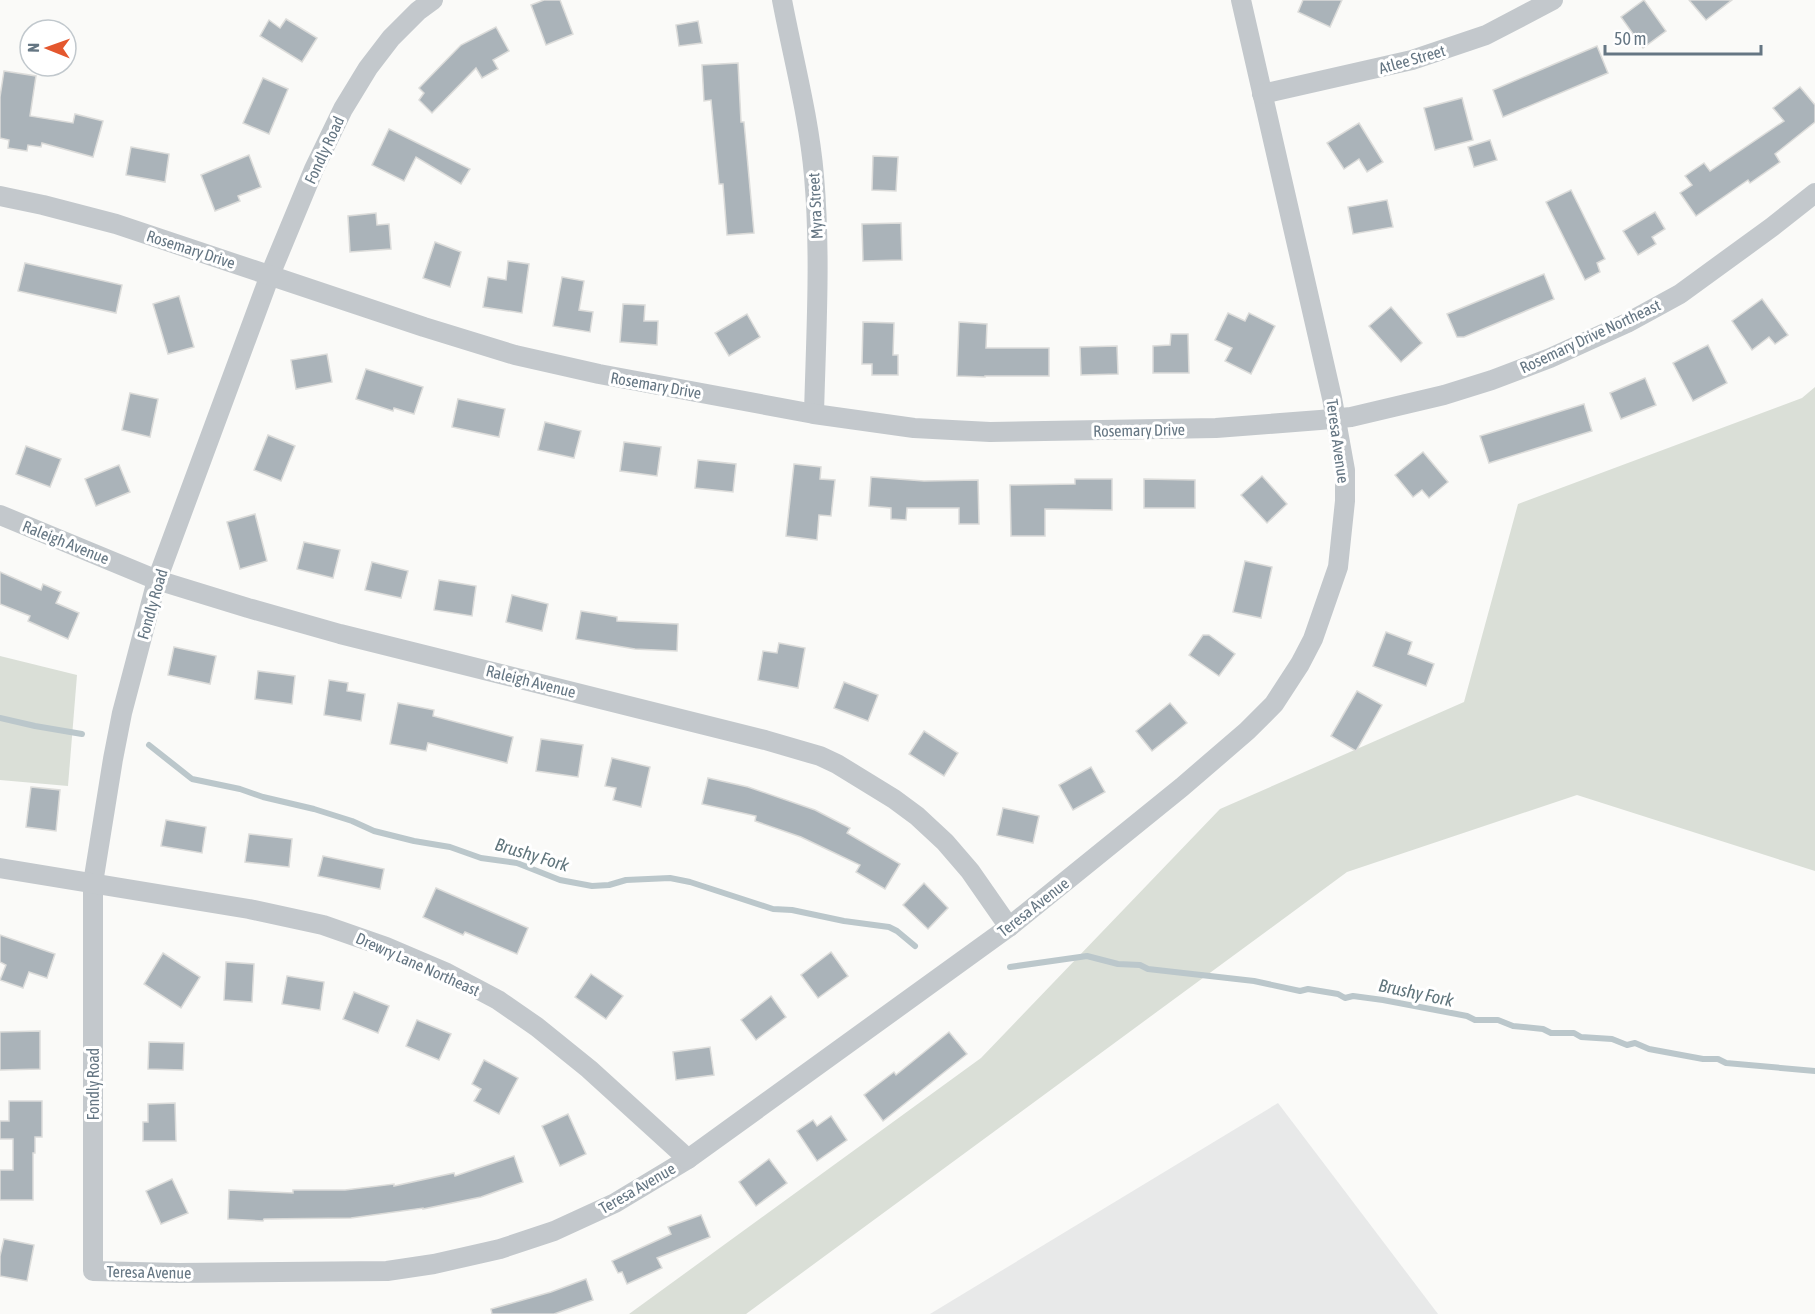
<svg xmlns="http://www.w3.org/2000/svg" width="1815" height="1314" viewBox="0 0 1815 1314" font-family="'Asap Condensed',sans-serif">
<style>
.built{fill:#e8e9e9}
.green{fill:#dadfd7}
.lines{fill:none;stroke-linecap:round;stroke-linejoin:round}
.stream{stroke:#bbc7cb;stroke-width:6}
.building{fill:#aab3b9;stroke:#dcdcda;stroke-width:1.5}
.minor{stroke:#c3c8cc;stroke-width:20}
.labels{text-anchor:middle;stroke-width:6;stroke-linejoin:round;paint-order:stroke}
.street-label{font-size:16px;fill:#657683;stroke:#fff}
.water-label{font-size:18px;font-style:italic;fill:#60757c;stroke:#fff}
</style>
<rect width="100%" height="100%" fill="#fafaf8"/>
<path class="built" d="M 1278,1103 L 1438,1314 L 930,1314 Z"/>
<g class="green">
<path d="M 1815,387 L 1815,871 L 1577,795 L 1347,872 L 746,1314 L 629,1314 L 981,1058 L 1220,809 L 1464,702 L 1518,504 L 1802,398 Z"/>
<path d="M 0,656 L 77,675 L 68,786 L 0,780 Z"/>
</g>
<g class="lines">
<g class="stream">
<path d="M 0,718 L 35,726 L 82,734"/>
<path d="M 149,745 L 192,779 L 240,789 L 263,797 L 314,809 L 352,821 L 374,831 L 414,841 L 450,847 L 481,858 L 517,863 L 560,880 L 592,886 L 609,885 L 626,880 L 670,878 L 690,882 L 773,909 L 792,910 L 844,921 L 889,927 L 897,931 L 915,946"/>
<path d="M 1010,967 L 1087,956 L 1118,964 L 1140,965 L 1148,969 L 1254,981 L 1300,991 L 1308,989 L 1338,994 L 1345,998 L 1353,996 L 1383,1000 L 1467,1016 L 1475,1020 L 1498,1020 L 1513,1026 L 1543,1029 L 1551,1033 L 1574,1033 L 1581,1037 L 1612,1039 L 1627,1045 L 1635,1043 L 1649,1049 L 1703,1059 L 1718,1059 L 1726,1063 L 1815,1071"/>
</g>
</g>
<g class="building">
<path d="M 544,0 L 560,0 L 573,34 L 546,45 L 531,5 Z"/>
<path d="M 1303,0 L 1342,0 L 1330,27 L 1298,12 Z"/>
<path d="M 1644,0 L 1666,31 L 1643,48 L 1621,17 Z"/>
<path d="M 1689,0 L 1732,0 L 1706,20 Z"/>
<path d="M 286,19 L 317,38 L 302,62 L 260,36 L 269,20 L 280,28 Z"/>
<path d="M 698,21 L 702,43 L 679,46 L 676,25 Z"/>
<path d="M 496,27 L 509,51 L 493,60 L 498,69 L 482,78 L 476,68 L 432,113 L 419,100 L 424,93 L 419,88 L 461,45 Z"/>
<path d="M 1597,46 L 1608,73 L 1503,117 L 1493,90 Z"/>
<path d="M 738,63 L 741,122 L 744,122 L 754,233 L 727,235 L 723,184 L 719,184 L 711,100 L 704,101 L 702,65 Z"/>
<path d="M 4,71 L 36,76 L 30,116 L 73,123 L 75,114 L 103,121 L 93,157 L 42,143 L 41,147 L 28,145 L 27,151 L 8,148 L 9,140 L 0,138 L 0,97 Z"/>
<path d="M 263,78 L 288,89 L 269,134 L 243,123 Z"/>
<path d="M 1800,87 L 1815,105 L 1815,122 L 1775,154 L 1780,162 L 1750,183 L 1748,180 L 1696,216 L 1680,193 L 1692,185 L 1685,176 L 1704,163 L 1710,171 L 1784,121 L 1773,108 Z"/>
<path d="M 1462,98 L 1473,140 L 1435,150 L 1424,108 Z"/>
<path d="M 1359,123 L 1383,162 L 1367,172 L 1359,159 L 1344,169 L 1327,143 Z"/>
<path d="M 389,129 L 470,169 L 461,184 L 416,157 L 404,181 L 372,165 Z"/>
<path d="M 1490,140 L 1497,160 L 1474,167 L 1468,147 Z"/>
<path d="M 131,147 L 169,154 L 165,182 L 126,175 Z"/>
<path d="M 249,155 L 261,187 L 238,196 L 240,201 L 215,211 L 201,175 Z"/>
<path d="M 873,156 L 898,157 L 896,191 L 872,190 Z"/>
<path d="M 1571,190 L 1605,259 L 1597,263 L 1600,272 L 1585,280 L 1546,202 Z"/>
<path d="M 1387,200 L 1393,227 L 1353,234 L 1348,207 Z"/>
<path d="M 1655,212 L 1665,229 L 1652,237 L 1656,244 L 1638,255 L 1623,231 Z"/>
<path d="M 376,213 L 377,225 L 389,224 L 391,249 L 350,252 L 348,216 Z"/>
<path d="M 901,223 L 902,260 L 863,261 L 862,224 Z"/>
<path d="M 435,242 L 461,252 L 450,287 L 423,278 Z"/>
<path d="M 508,261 L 529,264 L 522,313 L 483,307 L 488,277 L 506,280 Z"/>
<path d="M 25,263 L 122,285 L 116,313 L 18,291 Z"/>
<path d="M 1544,274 L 1554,299 L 1464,337 L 1457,337 L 1447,314 Z"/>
<path d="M 562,277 L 584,281 L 579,310 L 593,312 L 590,332 L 553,326 Z"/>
<path d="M 179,296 L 194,347 L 168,354 L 153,304 Z"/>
<path d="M 1762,299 L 1788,335 L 1775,344 L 1769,337 L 1752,350 L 1732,321 Z"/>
<path d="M 623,304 L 645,305 L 644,321 L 658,321 L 657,345 L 620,342 Z"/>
<path d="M 1391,307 L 1422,343 L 1401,362 L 1369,326 Z"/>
<path d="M 1228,313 L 1245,321 L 1249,313 L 1275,326 L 1251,374 L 1225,361 L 1232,348 L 1215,340 Z"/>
<path d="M 747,314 L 760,337 L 729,356 L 715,333 Z"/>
<path d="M 863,322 L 894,323 L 893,355 L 898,355 L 898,375 L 872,375 L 872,364 L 862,364 Z"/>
<path d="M 959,322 L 987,324 L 986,348 L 1049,348 L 1049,376 L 985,376 L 985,377 L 957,376 Z"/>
<path d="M 1171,334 L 1188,334 L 1189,373 L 1153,373 L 1153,346 L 1170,345 Z"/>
<path d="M 1708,345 L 1727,383 L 1693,401 L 1673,363 Z"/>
<path d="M 1117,346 L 1118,374 L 1081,375 L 1080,347 Z"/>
<path d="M 327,354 L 332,382 L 296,389 L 291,360 Z"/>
<path d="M 366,369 L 423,387 L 414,414 L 394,408 L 393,411 L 356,399 Z"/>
<path d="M 1645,378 L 1656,405 L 1621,419 L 1610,393 Z"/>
<path d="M 130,393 L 158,399 L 150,437 L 122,430 Z"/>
<path d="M 458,399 L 505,409 L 499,437 L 452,427 Z"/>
<path d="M 1584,404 L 1592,431 L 1489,463 L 1480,436 Z"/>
<path d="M 545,422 L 581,431 L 574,458 L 538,450 Z"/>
<path d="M 268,435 L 295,446 L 281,481 L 254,470 Z"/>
<path d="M 624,442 L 661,447 L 657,476 L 620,471 Z"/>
<path d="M 26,446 L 61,459 L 50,487 L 16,474 Z"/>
<path d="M 1423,452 L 1448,482 L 1429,498 L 1422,490 L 1413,497 L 1395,475 Z"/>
<path d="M 698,460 L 736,464 L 733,492 L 695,488 Z"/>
<path d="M 794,464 L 821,467 L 820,479 L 835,480 L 831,516 L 819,515 L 817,540 L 786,536 Z"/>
<path d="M 119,465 L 130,492 L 96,506 L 85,479 Z"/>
<path d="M 1262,476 L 1287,504 L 1267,523 L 1241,495 Z"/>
<path d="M 871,477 L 924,481 L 978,480 L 979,524 L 959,524 L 959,508 L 907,508 L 906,520 L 891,519 L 891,508 L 869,506 Z"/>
<path d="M 1075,479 L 1112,479 L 1112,510 L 1045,509 L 1045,536 L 1011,536 L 1010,485 L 1075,484 Z"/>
<path d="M 1144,479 L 1195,480 L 1195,508 L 1144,508 Z"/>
<path d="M 255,514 L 267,561 L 240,569 L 227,522 Z"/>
<path d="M 304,542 L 340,550 L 333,578 L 297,569 Z"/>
<path d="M 1245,561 L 1272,567 L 1261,618 L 1233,612 Z"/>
<path d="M 372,562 L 408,571 L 401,598 L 365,590 Z"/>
<path d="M 0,572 L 41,590 L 43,584 L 61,592 L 56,603 L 79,613 L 68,639 L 28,621 L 30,616 L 0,604 Z"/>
<path d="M 439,580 L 476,586 L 472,616 L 434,610 Z"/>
<path d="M 512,595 L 548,604 L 542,631 L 506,622 Z"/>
<path d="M 581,611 L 617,617 L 617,621 L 678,624 L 677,651 L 635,649 L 576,639 Z"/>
<path d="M 1386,632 L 1412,642 L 1408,654 L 1434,664 L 1426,686 L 1373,666 Z"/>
<path d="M 1203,635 L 1209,635 L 1235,654 L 1219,676 L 1189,655 Z"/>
<path d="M 779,643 L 805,648 L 798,688 L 758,680 L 763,651 L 777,653 Z"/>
<path d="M 174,647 L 216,656 L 210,684 L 168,675 Z"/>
<path d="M 258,671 L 295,676 L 292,704 L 255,699 Z"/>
<path d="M 329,680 L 348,683 L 347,691 L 365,694 L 361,721 L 324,715 Z"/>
<path d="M 844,682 L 878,695 L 868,721 L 834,708 Z"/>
<path d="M 1357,691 L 1382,705 L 1356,751 L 1331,736 Z"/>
<path d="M 398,703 L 434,710 L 433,716 L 513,737 L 507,763 L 428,743 L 426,751 L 390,744 Z"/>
<path d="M 1170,703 L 1187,723 L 1152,751 L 1136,731 Z"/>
<path d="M 924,731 L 958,753 L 944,776 L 909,754 Z"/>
<path d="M 541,739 L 583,745 L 578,777 L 536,771 Z"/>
<path d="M 612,758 L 650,767 L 641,807 L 613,800 L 616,788 L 605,786 Z"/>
<path d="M 1091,767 L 1105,792 L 1073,810 L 1059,785 Z"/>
<path d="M 708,778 L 748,787 L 815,810 L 850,828 L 847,833 L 900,864 L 885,889 L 856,872 L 860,865 L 801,837 L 755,821 L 756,816 L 702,804 Z"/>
<path d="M 31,787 L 60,790 L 56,831 L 26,827 Z"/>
<path d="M 1003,808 L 1039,816 L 1033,843 L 997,835 Z"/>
<path d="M 166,820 L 206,827 L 202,853 L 161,846 Z"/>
<path d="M 249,834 L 292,839 L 289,867 L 245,862 Z"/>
<path d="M 323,856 L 384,869 L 380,889 L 318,876 Z"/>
<path d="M 924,883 L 948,908 L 928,929 L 903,905 Z"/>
<path d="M 436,888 L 528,928 L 517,954 L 465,932 L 463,935 L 423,917 Z"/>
<path d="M 0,935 L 55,954 L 47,978 L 29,972 L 23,988 L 0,980 L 6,965 L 0,962 Z"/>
<path d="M 831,952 L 848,976 L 818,998 L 801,975 Z"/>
<path d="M 163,953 L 200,977 L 181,1008 L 144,984 Z"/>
<path d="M 226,962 L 254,964 L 252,1002 L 224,1000 Z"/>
<path d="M 591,974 L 623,996 L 606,1019 L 575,997 Z"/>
<path d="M 287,976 L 324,982 L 320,1010 L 282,1004 Z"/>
<path d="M 354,992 L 389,1006 L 378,1033 L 343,1019 Z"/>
<path d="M 771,996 L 786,1017 L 756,1040 L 741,1020 Z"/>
<path d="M 417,1020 L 451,1034 L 439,1060 L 406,1046 Z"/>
<path d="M 40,1031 L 40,1069 L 0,1070 L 0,1032 Z"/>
<path d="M 949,1032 L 967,1054 L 883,1121 L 864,1095 L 894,1072 L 896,1075 Z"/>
<path d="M 149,1042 L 184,1043 L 183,1070 L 148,1069 Z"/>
<path d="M 710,1047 L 714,1075 L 676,1080 L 673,1052 Z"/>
<path d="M 484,1060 L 518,1078 L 499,1114 L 474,1101 L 481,1089 L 472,1084 Z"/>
<path d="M 9,1101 L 42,1101 L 42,1137 L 35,1137 L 35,1153 L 33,1153 L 33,1200 L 0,1200 L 0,1170 L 13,1170 L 13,1139 L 0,1139 L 0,1121 L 9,1121 Z"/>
<path d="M 175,1103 L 176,1141 L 143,1141 L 143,1122 L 148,1122 L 148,1104 Z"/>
<path d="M 568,1114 L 586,1154 L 560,1166 L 542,1126 Z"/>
<path d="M 831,1116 L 847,1140 L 817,1161 L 797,1131 L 813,1120 L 817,1126 Z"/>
<path d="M 514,1156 L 523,1182 L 481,1197 L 423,1209 L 423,1208 L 351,1218 L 264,1219 L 263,1221 L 228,1219 L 229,1190 L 293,1193 L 293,1190 L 345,1190 L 394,1184 L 394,1186 L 454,1173 L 455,1176 Z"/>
<path d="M 769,1159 L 787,1183 L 756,1206 L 739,1182 Z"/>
<path d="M 172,1179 L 188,1213 L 161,1224 L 146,1191 Z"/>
<path d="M 701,1215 L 710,1237 L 657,1258 L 662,1268 L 627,1284 L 622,1272 L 618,1273 L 612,1261 L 671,1234 L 668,1227 Z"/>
<path d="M 4,1239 L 34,1245 L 27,1281 L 0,1276 L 0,1256 Z"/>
<path d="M 586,1279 L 593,1300 L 554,1314 L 492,1314 L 491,1309 L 551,1292 Z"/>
</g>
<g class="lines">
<g class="minor">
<path d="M 433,0 L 418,11 L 391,38 L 368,68 L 343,109 L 314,169 L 270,275 L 157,580 L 122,713 L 113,759 L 93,883 L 93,1271 L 178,1273 L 387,1271 L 434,1264 L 500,1249 L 554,1231 L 615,1203 L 688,1159 L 1009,927 L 1182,787 L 1247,731 L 1274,704 L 1300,664 L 1313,639 L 1338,567 L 1345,501 L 1345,470 L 1332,398 L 1241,0"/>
<path d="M 782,0 C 793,58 809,117 814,176 C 821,255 816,335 814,414"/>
<path d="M 1262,94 L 1412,60 L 1486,35 L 1553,0"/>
<path d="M 0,196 L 43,205 L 116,224 L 424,327 L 515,355 L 599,374 L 814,414 L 914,428 L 990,432 L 1216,428 L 1320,420 L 1351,417 L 1444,395 L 1492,380 L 1550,358 L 1627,323 L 1680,294 L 1772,227 L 1815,193"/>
<path d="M 0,515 L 157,580 L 248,608 L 340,634 L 765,740 L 820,756 L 837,764 L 894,799 L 917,816 L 945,842 L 970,871 L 1009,927"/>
<path d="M 0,868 L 249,909 L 323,925 L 386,947 L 447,973 L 498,1000 L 537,1027 L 589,1069 L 688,1159"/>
</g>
</g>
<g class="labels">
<g class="street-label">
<text transform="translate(1412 59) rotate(-16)" y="6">Atlee Street</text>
<text transform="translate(324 150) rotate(-65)" y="6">Fondly Road</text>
<text transform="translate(815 206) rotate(-93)" y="6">Myra Street</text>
<text transform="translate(191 249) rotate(18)" y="6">Rosemary Drive</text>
<text transform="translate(1590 336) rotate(-25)" y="6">Rosemary Drive Northeast</text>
<text transform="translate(656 385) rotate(10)" y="6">Rosemary Drive</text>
<text transform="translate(1139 430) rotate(-1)" y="6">Rosemary Drive</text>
<text transform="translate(1338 441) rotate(82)" y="6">Teresa Avenue</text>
<text transform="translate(66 542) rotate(22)" y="6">Raleigh Avenue</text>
<text transform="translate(152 604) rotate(-74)" y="6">Fondly Road</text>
<text transform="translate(531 681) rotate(14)" y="6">Raleigh Avenue</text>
<text transform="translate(1033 907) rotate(-38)" y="6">Teresa Avenue</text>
<text transform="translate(418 964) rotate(24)" y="6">Drewry Lane Northeast</text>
<text transform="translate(93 1084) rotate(-90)" y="6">Fondly Road</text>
<text transform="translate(637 1188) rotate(-30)" y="6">Teresa Avenue</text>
<text transform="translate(149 1272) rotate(1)" y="6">Teresa Avenue</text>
</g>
<g class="water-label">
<text transform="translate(532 855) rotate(17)" y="6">Brushy Fork</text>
<text transform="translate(1416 993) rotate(12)" y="6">Brushy Fork</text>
</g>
</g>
<g transform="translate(48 48) rotate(271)"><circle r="28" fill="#ffffff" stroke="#c1c8cd" stroke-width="1.5"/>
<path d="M0-4.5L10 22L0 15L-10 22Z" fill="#e4572e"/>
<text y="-9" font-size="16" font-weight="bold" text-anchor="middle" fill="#657683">N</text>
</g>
<path d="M1605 45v9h156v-9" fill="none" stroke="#657683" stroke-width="3"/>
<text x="1614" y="45" font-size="18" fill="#657683" stroke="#ffffff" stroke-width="4.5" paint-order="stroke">50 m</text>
</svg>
